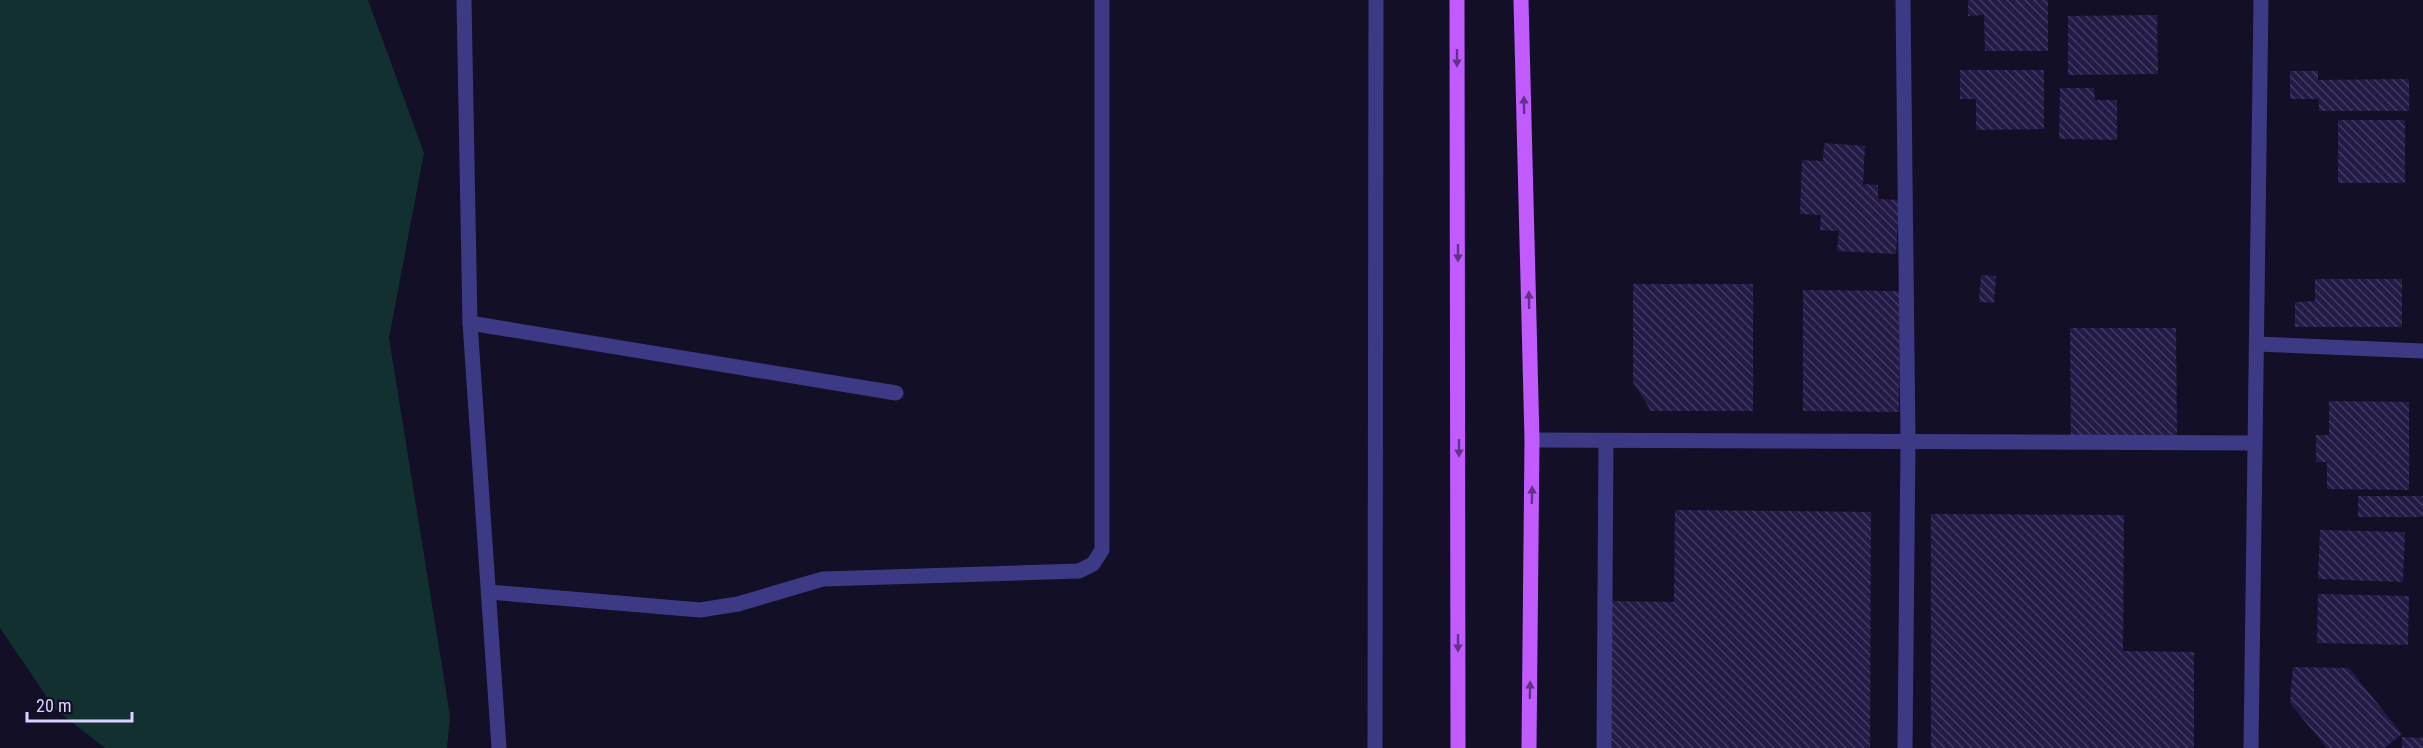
<svg xmlns="http://www.w3.org/2000/svg" width="2423" height="748" viewBox="0 0 2423 748" font-family="'Roboto Condensed',sans-serif">
<style>
.grass{fill:#12302f}
.building{fill:url(#building-back-hatch)}
.lines{fill:none;stroke-linecap:round;stroke-linejoin:round}
.minor{stroke:#3d3a85;stroke-width:15}
.major{stroke:#c25bff;stroke-width:15}
.oneway{fill:#623188}
</style>
<defs>
<pattern id="building-back-hatch" width="6" height="6" patternUnits="userSpaceOnUse" patternTransform="scale(1.5)"><rect width="6" height="6" fill="#241b47"/><path d="M-1 5l2 2M0 0l6 6M5-1l2 2" fill="none" stroke="#433b63"/></pattern>
</defs>
<rect width="100%" height="100%" fill="#130f26"/>
<path class="grass" d="M 0,0 L 368,0 L 424,153 L 389,338 L 450,716 L 447,748 L 105,748 L 55,709 L 0,628 Z"/>
<g class="building">
<path d="M 1968,0 L 2048,0 L 2048,51 L 1985,51 L 1984,15 L 1968,16 Z"/>
<path d="M 2157,15 L 2158,74 L 2068,75 L 2068,16 Z"/>
<path d="M 1960,70 L 2044,70 L 2044,129 L 1976,130 L 1976,99 L 1960,99 Z"/>
<path d="M 2290,71 L 2318,71 L 2318,80 L 2409,79 L 2409,111 L 2319,111 L 2319,99 L 2290,99 Z"/>
<path d="M 2060,88 L 2094,88 L 2095,100 L 2117,100 L 2117,140 L 2059,139 Z"/>
<rect x="2338" y="120" width="67" height="63"/>
<path d="M 1824,143 L 1865,146 L 1863,184 L 1878,185 L 1878,199 L 1899,200 L 1896,254 L 1837,251 L 1839,231 L 1820,230 L 1821,215 L 1800,214 L 1802,160 L 1823,161 Z"/>
<path d="M 1981,275 L 1996,276 L 1994,303 L 1979,302 Z"/>
<path d="M 2315,279 L 2402,279 L 2402,327 L 2295,327 L 2295,302 L 2315,301 Z"/>
<path d="M 1633,284 L 1753,284 L 1753,411 L 1651,411 L 1633,382 Z"/>
<path d="M 1803,290 L 1900,291 L 1899,412 L 1803,411 Z"/>
<path d="M 2070,328 L 2176,328 L 2177,437 L 2071,438 Z"/>
<path d="M 2329,401 L 2409,402 L 2409,490 L 2327,489 L 2327,462 L 2316,462 L 2316,435 L 2329,435 Z"/>
<rect x="2358" y="496" width="65" height="21"/>
<path d="M 1675,510 L 1871,512 L 1870,748 L 1611,748 L 1611,601 L 1674,602 Z"/>
<path d="M 1931,514 L 2124,515 L 2123,651 L 2194,652 L 2194,748 L 1931,748 Z"/>
<path d="M 2320,530 L 2405,532 L 2403,582 L 2318,579 Z"/>
<path d="M 2318,594 L 2409,596 L 2408,645 L 2317,643 Z"/>
<path d="M 2293,667 L 2349,668 L 2402,734 L 2384,748 L 2327,748 L 2290,703 Z"/>
<path d="M 2402,737 L 2423,738 L 2423,748 L 2402,748 Z"/>
</g>
<g class="lines">
<g class="minor">
<path d="M 464,0 L 470,323 L 499,748"/>
<path d="M 1903,0 L 1908,442 L 1905,748"/>
<path d="M 470,323 L 896,393"/>
<path d="M 2257,344 L 2423,351"/>
<path d="M 1532,440 L 2254,443"/>
<path d="M 489,592 L 700,610 L 738,604 L 823,579 L 1079,571 L 1093,564 L 1102,550 L 1102,0"/>
<path d="M 1375,748 L 1376,0"/>
<path d="M 1604,748 L 1606,441"/>
<path d="M 2251,748 L 2261,0"/>
</g>
<g class="major">
<path d="M 1457,0 L 1458,748"/>
<path d="M 1521,0 L 1532,440 L 1529,748"/>
</g>
</g>
<defs><path id="oneway-solid" d="M-6-.8H1V-3.2L6.5 0L1 3.2V.8H-6Z" transform="scale(1.5)"/></defs>
<g class="oneway">
<use href="#oneway-solid" transform="translate(1457 58) rotate(90)"/>
<use href="#oneway-solid" transform="translate(1524 105) rotate(-91)"/>
<use href="#oneway-solid" transform="translate(1458 253) rotate(90)"/>
<use href="#oneway-solid" transform="translate(1529 300) rotate(-91)"/>
<use href="#oneway-solid" transform="translate(1459 448) rotate(90)"/>
<use href="#oneway-solid" transform="translate(1532 495) rotate(-89)"/>
<use href="#oneway-solid" transform="translate(1458 643) rotate(90)"/>
<use href="#oneway-solid" transform="translate(1530 690) rotate(-89)"/>
</g>
<path d="M27 712v9h105v-9" fill="none" stroke="#d9d4ff" stroke-width="3"/>
<text x="36" y="712" font-size="18" fill="#d9d4ff" stroke="#130f26" stroke-width="4.5" paint-order="stroke">20 m</text>
</svg>
